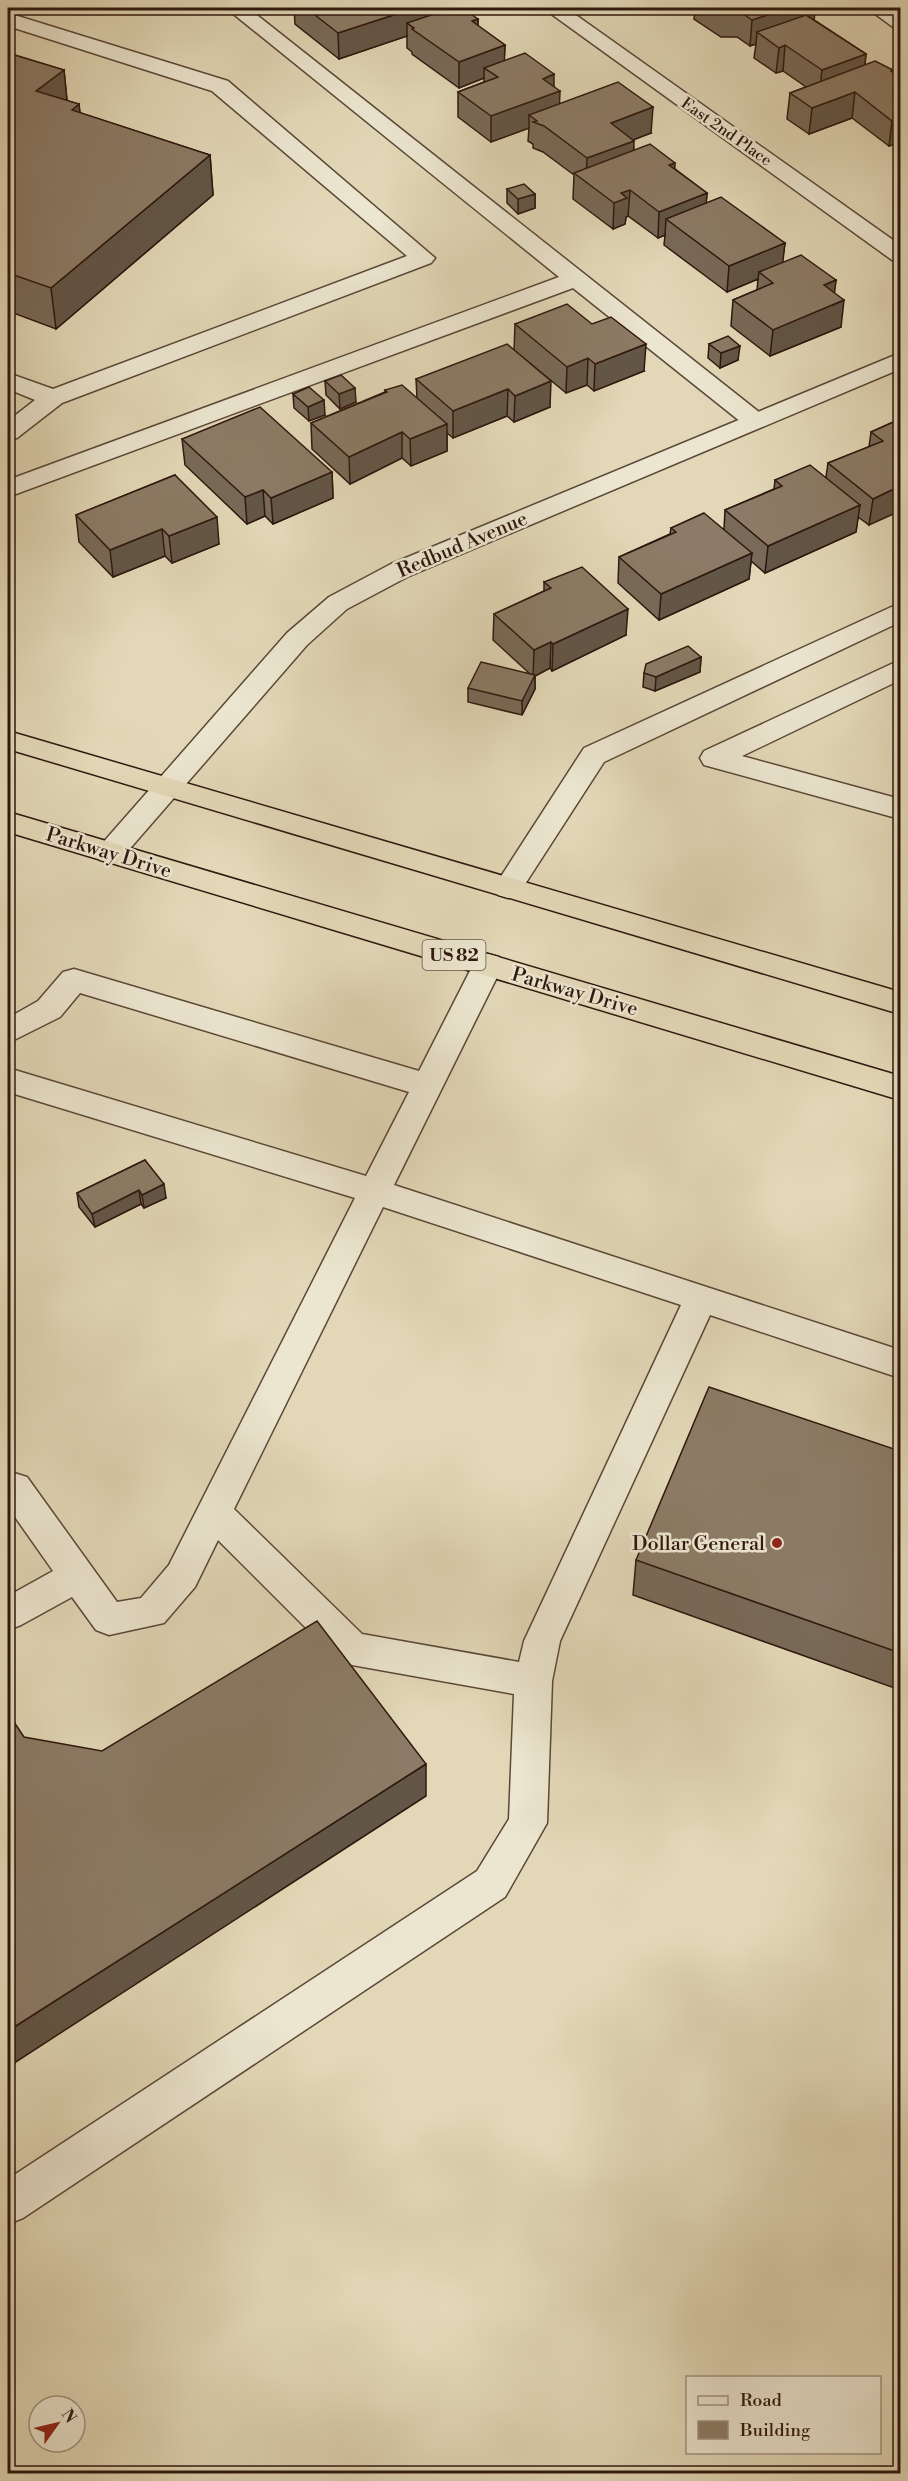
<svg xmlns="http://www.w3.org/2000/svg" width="908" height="2481" viewBox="0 0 908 2481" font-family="'Libre Bodoni',serif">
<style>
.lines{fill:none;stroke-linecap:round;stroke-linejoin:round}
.lane-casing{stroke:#5b4738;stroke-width:3}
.street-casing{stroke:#5b4738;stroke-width:3}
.highway-casing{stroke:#2e170e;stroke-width:3}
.lane{fill:#ece6d0;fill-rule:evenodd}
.street{fill:#ece6d0;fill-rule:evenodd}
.highway{fill:#e2d8b7;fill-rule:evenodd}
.wall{fill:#786a58;stroke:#2e170e;stroke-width:1.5}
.shaded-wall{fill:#625647;stroke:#2e170e;stroke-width:1.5}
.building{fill:#8c7b66;stroke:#2e170e;stroke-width:1.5}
.poi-dot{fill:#8f2418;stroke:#ece6d0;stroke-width:2}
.labels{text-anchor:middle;stroke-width:5;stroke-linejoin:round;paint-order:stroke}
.far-street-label{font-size:16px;fill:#2e170e;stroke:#ece6d0}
.shield{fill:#ece6d0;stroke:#675548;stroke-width:1.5}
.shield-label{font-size:18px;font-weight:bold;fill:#2e170e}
.street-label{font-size:20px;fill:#2e170e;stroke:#ece6d0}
.poi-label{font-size:20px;fill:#2e170e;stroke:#ece6d0;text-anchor:end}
</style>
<rect width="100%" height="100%" fill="#e2d8b7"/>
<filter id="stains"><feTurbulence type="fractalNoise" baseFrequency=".00333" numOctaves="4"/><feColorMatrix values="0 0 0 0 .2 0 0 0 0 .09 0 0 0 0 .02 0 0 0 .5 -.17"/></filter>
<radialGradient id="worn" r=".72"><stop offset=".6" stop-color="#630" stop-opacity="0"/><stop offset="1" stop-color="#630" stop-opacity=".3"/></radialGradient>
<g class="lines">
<g class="lane-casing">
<g id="lane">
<path d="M 226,8 L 248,8 L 764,416 L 768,421 L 764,426 L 755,429 L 746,426 L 573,288 L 8,497 L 8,480 L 559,277 Z"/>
<path d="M 867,8 L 891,8 L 900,14 L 900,29 L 893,27 Z"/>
<path d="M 8,13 L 228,81 L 435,258 L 431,263 L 62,403 L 17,438 L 8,440 L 8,421 L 35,400 L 8,389 L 8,373 L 53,389 L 407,256 L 212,91 L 8,26 Z"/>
<path d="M 900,603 L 900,622 L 604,762 L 518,895 L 508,898 L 498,895 L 493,888 L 498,881 L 584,748 Z"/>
<path d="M 900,660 L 900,680 L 742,756 L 900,799 L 900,819 L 704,765 L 700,758 L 704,751 Z"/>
<path d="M 488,954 L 499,957 L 503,965 L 394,1185 L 900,1350 L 900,1378 L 710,1315 L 560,1641 L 552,1681 L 547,1823 L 505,1897 L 23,2218 L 8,2224 L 8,2179 L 477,1871 L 509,1819 L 514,1694 L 352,1665 L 339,1661 L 218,1540 L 195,1587 L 164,1623 L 109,1635 L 96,1630 L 72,1597 L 21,1625 L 8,1630 L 8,1596 L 53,1571 L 8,1507 L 8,1475 L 14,1473 L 27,1477 L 117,1602 L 141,1598 L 169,1565 L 355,1198 L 8,1092 L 8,1068 L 366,1176 L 409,1092 L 80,993 L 60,1017 L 8,1043 L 8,1018 L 38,1001 L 63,972 L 74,969 L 419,1071 L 477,957 ZM 383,1207 L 681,1305 L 524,1641 L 519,1662 L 362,1634 L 234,1509 Z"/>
</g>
</g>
<g class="street-casing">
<g id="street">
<path d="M 543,8 L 566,8 L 900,245 L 900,262 L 892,260 Z"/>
<path d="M 900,353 L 900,369 L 409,576 L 347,609 L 307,645 L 120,860 L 110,863 L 100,860 L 95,853 L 100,846 L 287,633 L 329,597 L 391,564 Z"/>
</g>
</g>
<g class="highway-casing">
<g id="highway">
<path d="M 8,731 L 900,992 L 900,1014 L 8,749 Z"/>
<path d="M 8,812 L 900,1076 L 900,1100 L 8,832 Z"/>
</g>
</g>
<use href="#lane" class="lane"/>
<use href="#street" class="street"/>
<use href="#highway" class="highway"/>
</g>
<g class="wall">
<path d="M 294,8 L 437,8 L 437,12 L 478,19 L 478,26 L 505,45 L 504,61 L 554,87 L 560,104 L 651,133 L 633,140 L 634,151 L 675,169 L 707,193 L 706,203 L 785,243 L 782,263 L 836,280 L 834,293 L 841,327 L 770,356 L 731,326 L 733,300 L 757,290 L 758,279 L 727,292 L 664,245 L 665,235 L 658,238 L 628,216 L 626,217 L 625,224 L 613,229 L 573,199 L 574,175 L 543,152 L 533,148 L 533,144 L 528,141 L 529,128 L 491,142 L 458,117 L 458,92 L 484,82 L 484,78 L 459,88 L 412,54 L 412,52 L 407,48 L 407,36 L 339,59 L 295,24 Z"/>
<path d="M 695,8 L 815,8 L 814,20 L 866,54 L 865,65 L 893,70 L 894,62 L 900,58 L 900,159 L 895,154 L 896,144 L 889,146 L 852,118 L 809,134 L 787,119 L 790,93 L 806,87 L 783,71 L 776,73 L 754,58 L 756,44 L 750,46 L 737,37 L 721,37 L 694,19 Z"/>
<path d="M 8,53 L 64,70 L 67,101 L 79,104 L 80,113 L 210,155 L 213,195 L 56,329 L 8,311 Z"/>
<path d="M 507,189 L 535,194 L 535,208 L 518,214 L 507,203 Z"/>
<path d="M 515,324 L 644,371 L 594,391 L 587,385 L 566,393 L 525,359 L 550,407 L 514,422 L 507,416 L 453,438 L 447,433 L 447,451 L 411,466 L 402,458 L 350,484 L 312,449 L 311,423 L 385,392 L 385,390 L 417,398 L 416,379 L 514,351 Z"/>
<path d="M 709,344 L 738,360 L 720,368 L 708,358 Z"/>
<path d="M 325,381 L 356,402 L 340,409 L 326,395 Z"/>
<path d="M 293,394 L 325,415 L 309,421 L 294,408 Z"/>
<path d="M 900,419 L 869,525 L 858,517 L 856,532 L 765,573 L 751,561 L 749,579 L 659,620 L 618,583 L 619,557 L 670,534 L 671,528 L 724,529 L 725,510 L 774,489 L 775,480 L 826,477 L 828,463 L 869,447 L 871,432 Z"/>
<path d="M 182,439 L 332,472 L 333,498 L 273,524 L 265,516 L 247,524 L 185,465 Z"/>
<path d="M 175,475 L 219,544 L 172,563 L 165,556 L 113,577 L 79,542 L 76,515 Z"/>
<path d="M 544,582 L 626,635 L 552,671 L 550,668 L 535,676 L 535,689 L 522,715 L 468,702 L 468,688 L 529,673 L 493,640 L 494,614 L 544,591 Z"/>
<path d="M 701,657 L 700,672 L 655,691 L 643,687 L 644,673 Z"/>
<path d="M 145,1160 L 166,1198 L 144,1208 L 141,1204 L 95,1227 L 79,1207 L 77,1193 Z"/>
<path d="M 900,1451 L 900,1690 L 633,1595 L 636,1560 Z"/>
</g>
<g class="shaded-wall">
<path d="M 415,8 L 437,8 L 437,26 L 414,28 L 407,23 L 407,36 L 339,59 L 338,33 Z"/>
<path d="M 788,8 L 815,8 L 814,23 L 757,32 L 756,44 L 750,46 L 752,20 Z"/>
<path d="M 478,19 L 478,45 L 472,21 Z"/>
<path d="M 505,45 L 504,71 L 484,68 L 484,78 L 459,88 L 459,62 Z"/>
<path d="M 785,45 L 783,71 L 776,73 L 779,48 Z"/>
<path d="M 866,54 L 863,80 L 819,96 L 822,70 Z"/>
<path d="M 64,70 L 68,110 L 36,91 Z"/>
<path d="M 554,74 L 554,93 L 560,91 L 559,117 L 529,115 L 529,128 L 491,142 L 491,116 L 543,79 Z"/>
<path d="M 855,92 L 852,118 L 809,134 L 812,108 Z"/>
<path d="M 79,104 L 83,144 L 72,110 Z"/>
<path d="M 653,107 L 651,133 L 609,149 L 611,123 Z"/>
<path d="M 900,117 L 900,130 L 898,129 L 896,144 L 889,146 L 892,121 Z"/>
<path d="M 634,141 L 633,167 L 586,182 L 587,158 Z"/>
<path d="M 210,155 L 213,195 L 56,329 L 51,288 Z"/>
<path d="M 675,163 L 674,189 L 669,165 Z"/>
<path d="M 630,190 L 628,216 L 626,217 L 625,224 L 613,229 L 614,203 L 621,193 Z"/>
<path d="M 707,193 L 705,219 L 666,219 L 665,235 L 658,238 L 659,212 Z"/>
<path d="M 535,194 L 535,208 L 518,214 L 518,199 Z"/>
<path d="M 785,243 L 782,269 L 759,272 L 758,279 L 727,292 L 729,266 Z"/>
<path d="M 836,280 L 833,305 L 844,300 L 841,327 L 770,356 L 773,330 L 824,285 Z"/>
<path d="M 646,344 L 644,371 L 594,391 L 595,364 Z"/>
<path d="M 740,346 L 738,360 L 720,368 L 721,353 Z"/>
<path d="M 588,358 L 587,385 L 566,393 L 567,367 Z"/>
<path d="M 551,381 L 550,407 L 514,422 L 515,396 Z"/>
<path d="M 355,388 L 356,402 L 340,409 L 339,394 Z"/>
<path d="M 508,389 L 507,416 L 453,438 L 453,411 Z"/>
<path d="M 324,400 L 325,415 L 309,421 L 308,407 Z"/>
<path d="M 447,424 L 447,451 L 411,466 L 410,439 Z"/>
<path d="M 402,432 L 402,458 L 350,484 L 349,457 Z"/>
<path d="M 332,472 L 333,498 L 273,524 L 271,498 Z"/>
<path d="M 900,486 L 900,511 L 869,525 L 873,499 Z"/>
<path d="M 263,490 L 265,516 L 247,524 L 245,497 Z"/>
<path d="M 860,505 L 856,532 L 765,573 L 768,546 Z"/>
<path d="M 217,517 L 219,544 L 172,563 L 169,536 Z"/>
<path d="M 162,529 L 165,556 L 113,577 L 110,550 Z"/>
<path d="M 752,553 L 749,579 L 659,620 L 661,594 Z"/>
<path d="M 628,609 L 626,635 L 552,671 L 553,644 Z"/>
<path d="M 551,642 L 550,668 L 535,676 L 535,689 L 522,715 L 522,701 L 533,677 L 534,650 Z"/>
<path d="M 701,657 L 700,672 L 655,691 L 656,677 Z"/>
<path d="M 164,1184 L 166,1198 L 144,1208 L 142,1195 Z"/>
<path d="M 139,1190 L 141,1204 L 95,1227 L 92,1214 Z"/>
<path d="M 426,1764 L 426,1796 L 8,2067 L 8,2031 Z"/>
</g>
<g class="building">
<path d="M 306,8 L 415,8 L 338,33 Z"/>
<path d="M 452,8 L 462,8 L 478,19 L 472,21 L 505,45 L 459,62 L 412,29 L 414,28 L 407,23 Z"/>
<path d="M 717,8 L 788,8 L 752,20 L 739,11 L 723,12 Z"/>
<path d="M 806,15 L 866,54 L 822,70 L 785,45 L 779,48 L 757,32 Z"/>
<path d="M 8,53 L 64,70 L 36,91 L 79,104 L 72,110 L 210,155 L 51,288 L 8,273 Z"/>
<path d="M 525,53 L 554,74 L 543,79 L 560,91 L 491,116 L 458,92 L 498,77 L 484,68 Z"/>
<path d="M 900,58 L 900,65 L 894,62 Z"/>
<path d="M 875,61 L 893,70 L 891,71 L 900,77 L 900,117 L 892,121 L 855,92 L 812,108 L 790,93 Z"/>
<path d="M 618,82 L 653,107 L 611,123 L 634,141 L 587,158 L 544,126 L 533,122 L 537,121 L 529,115 Z"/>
<path d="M 650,144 L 675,163 L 669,165 L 707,193 L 659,212 L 630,190 L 621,193 L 627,198 L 614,203 L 574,173 Z"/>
<path d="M 524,184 L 535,194 L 518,199 L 507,189 Z"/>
<path d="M 721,197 L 785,243 L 729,266 L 666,219 Z"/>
<path d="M 801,255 L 836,280 L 824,285 L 844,300 L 773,330 L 733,300 L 773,283 L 759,272 Z"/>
<path d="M 567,304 L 592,324 L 611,317 L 646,344 L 595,364 L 588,358 L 567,367 L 515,324 Z"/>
<path d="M 728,336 L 740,346 L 721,353 L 709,344 Z"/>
<path d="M 507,344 L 551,381 L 515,396 L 508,389 L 453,411 L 416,379 Z"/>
<path d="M 341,375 L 355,388 L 339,394 L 325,381 Z"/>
<path d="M 402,385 L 447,424 L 410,439 L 402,432 L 349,457 L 311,423 L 387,392 L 385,390 Z"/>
<path d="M 309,387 L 324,400 L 308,407 L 293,394 Z"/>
<path d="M 260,407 L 332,472 L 271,498 L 263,490 L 245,497 L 182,439 Z"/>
<path d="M 900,419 L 900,486 L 873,499 L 828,463 L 883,441 L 871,432 Z"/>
<path d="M 810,465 L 860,505 L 768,546 L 725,510 L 782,486 L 775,480 Z"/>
<path d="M 175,475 L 217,517 L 169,536 L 162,529 L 110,550 L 76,515 Z"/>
<path d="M 704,513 L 752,553 L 661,594 L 619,557 L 676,532 L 671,528 Z"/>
<path d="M 582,567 L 628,609 L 553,644 L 551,642 L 534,650 L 494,614 L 551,588 L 544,582 Z"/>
<path d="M 688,646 L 701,657 L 656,677 L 644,673 L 646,664 Z"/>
<path d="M 481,662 L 535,675 L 522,701 L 468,688 Z"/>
<path d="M 145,1160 L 164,1184 L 142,1195 L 139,1190 L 92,1214 L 77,1193 Z"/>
<path d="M 709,1387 L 900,1451 L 900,1653 L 636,1560 Z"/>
<path d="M 317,1621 L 426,1764 L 8,2031 L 8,1713 L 24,1737 L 102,1751 Z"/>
</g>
<circle class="poi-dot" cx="777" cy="1543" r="6"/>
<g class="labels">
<g class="far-street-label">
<text transform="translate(727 131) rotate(35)" y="6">East 2nd Place</text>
</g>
<rect class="shield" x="422.5" y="940" width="63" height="30" rx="4.5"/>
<g class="shield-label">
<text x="454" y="961">US 82</text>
</g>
<g class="street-label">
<text transform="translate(462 544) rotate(-23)" y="7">Redbud Avenue</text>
<text transform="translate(109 852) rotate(17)" y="7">Parkway Drive</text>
<text transform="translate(575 991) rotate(16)" y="7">Parkway Drive</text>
</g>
<g class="poi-label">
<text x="765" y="1550">Dollar General</text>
</g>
</g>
<rect width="908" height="2481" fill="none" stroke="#e2d8b7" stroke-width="30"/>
<rect x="9" y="9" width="890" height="2463" fill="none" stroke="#2e170e" stroke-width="3"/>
<rect x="15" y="15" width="878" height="2451" fill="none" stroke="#2e170e" stroke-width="1.5"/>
<rect x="686" y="2376" width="195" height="78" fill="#ece6d0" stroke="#a09382" stroke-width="1.5"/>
<rect x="698" y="2396" width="30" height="9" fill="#ece6d0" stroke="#a09382" stroke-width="1.5"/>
<text x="740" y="2406" font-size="18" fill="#2e170e">Road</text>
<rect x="698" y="2421" width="30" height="18" fill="#8c7b66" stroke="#a09382" stroke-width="1.5"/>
<text x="740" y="2436" font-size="18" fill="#2e170e">Building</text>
<g transform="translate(57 2424) rotate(56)"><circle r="28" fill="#ece6d0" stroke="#a09382" stroke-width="1.5"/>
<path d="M0-4.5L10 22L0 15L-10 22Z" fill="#8f2418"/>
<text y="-9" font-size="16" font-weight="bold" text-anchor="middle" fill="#2e170e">N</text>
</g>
<rect width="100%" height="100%" filter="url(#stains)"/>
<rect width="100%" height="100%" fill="url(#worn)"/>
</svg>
